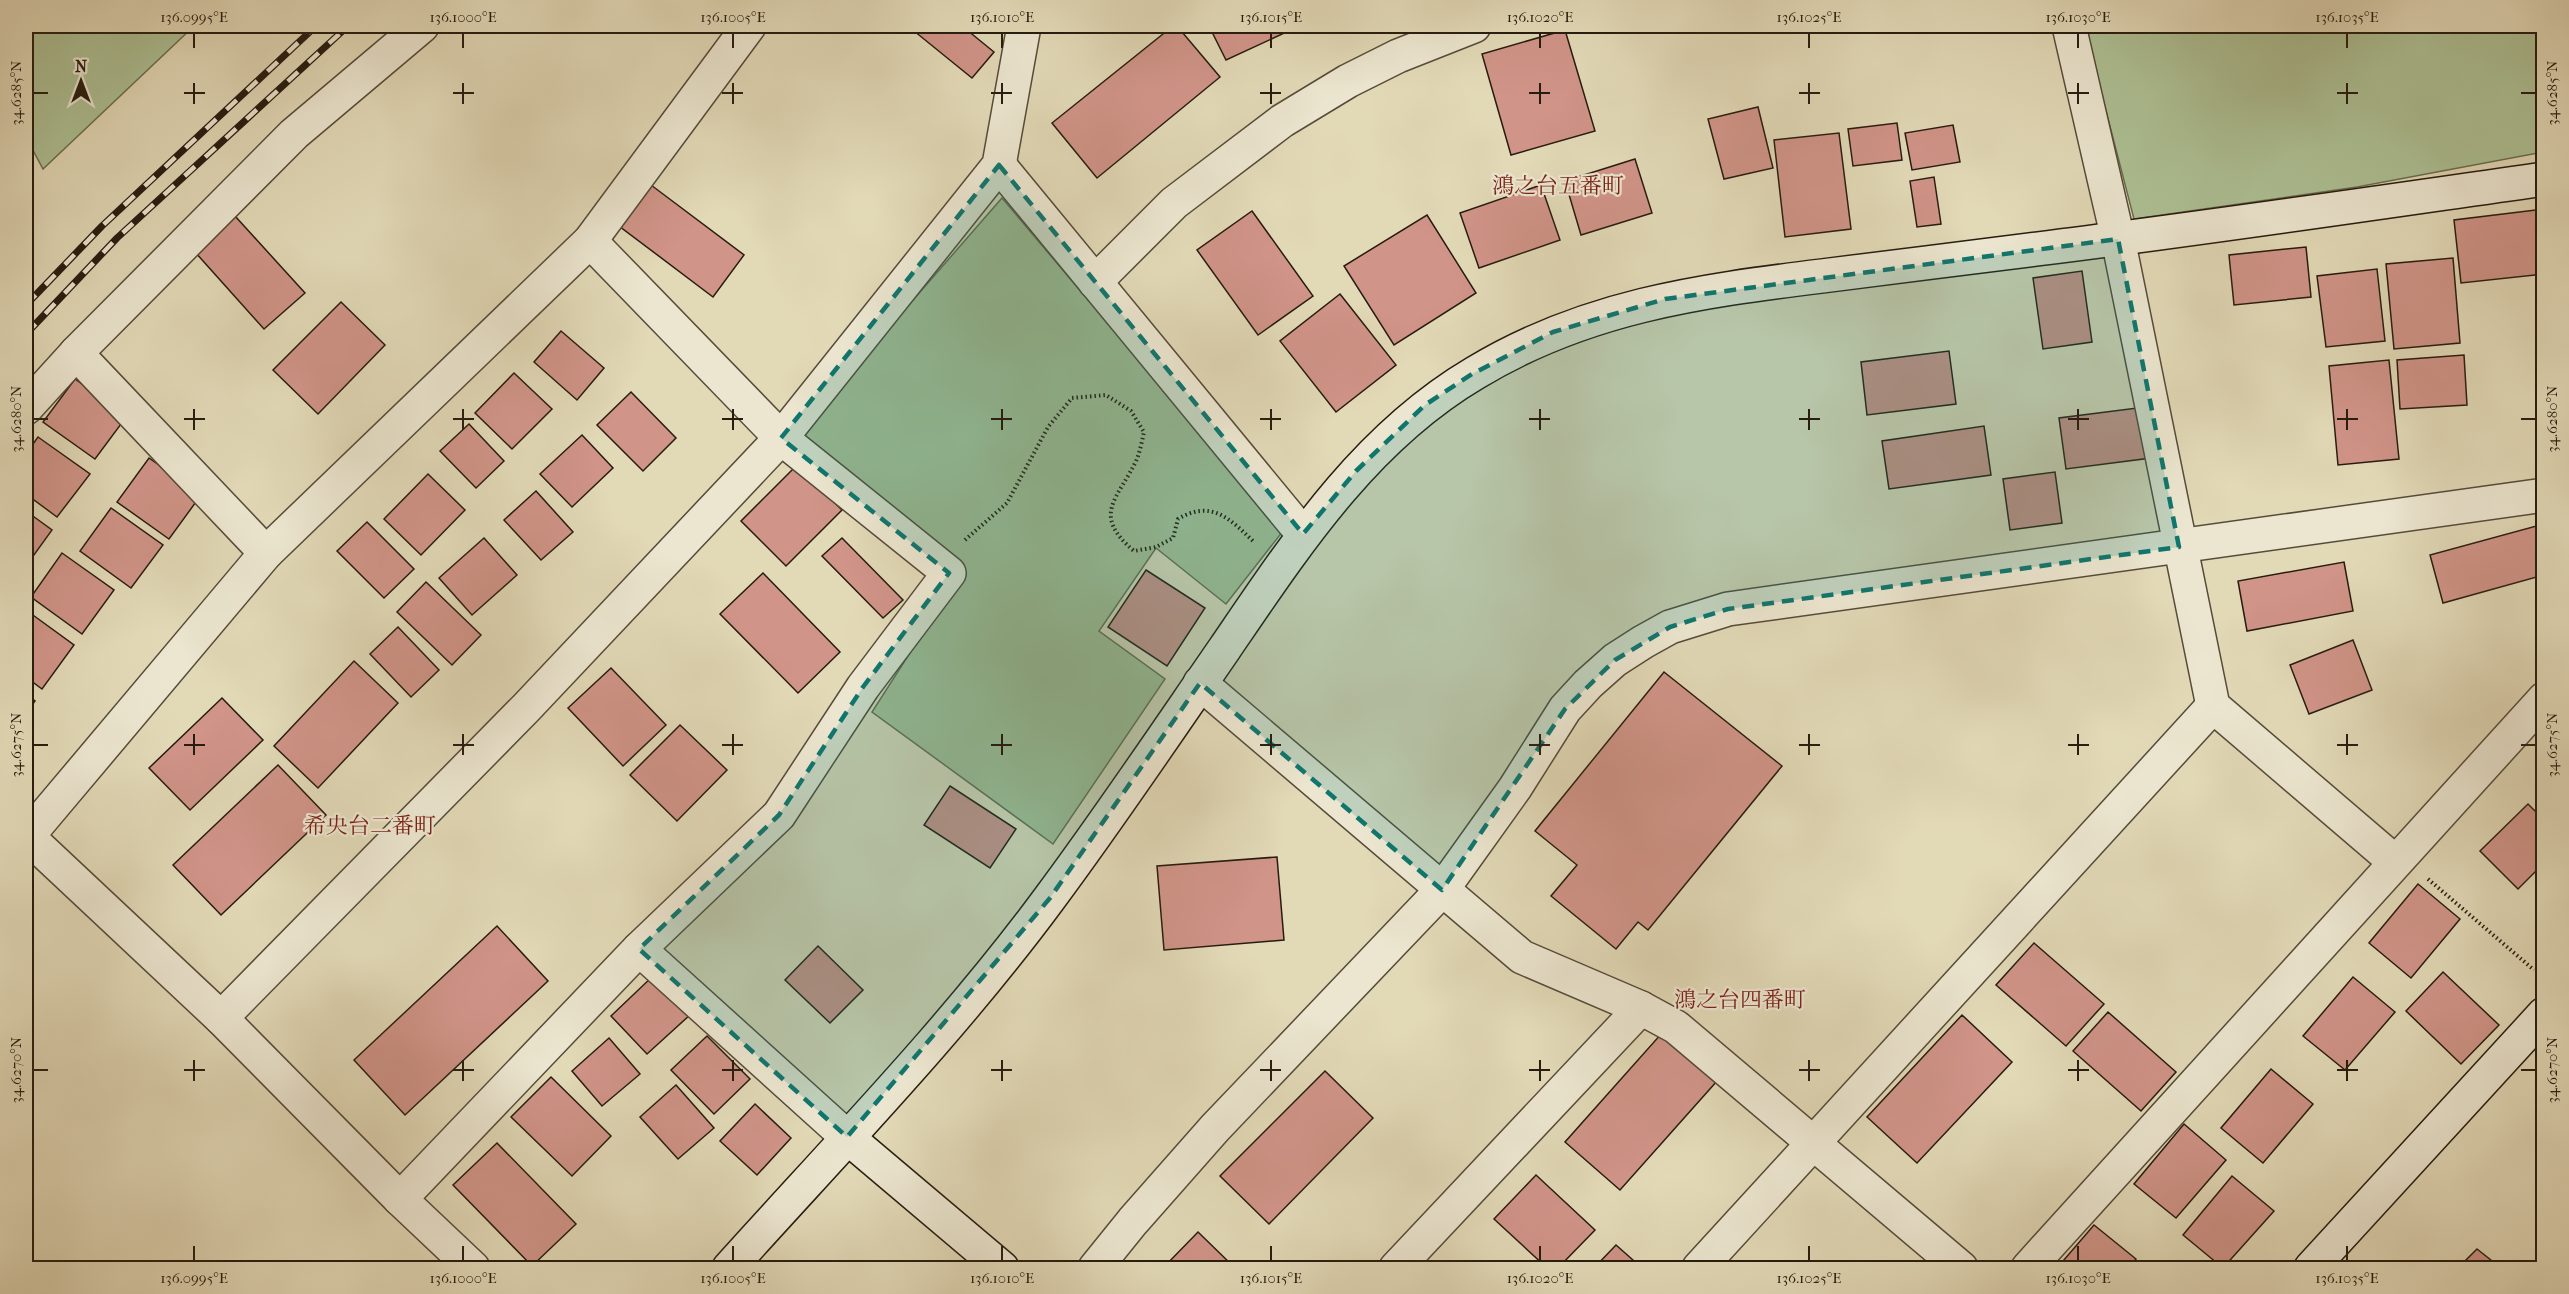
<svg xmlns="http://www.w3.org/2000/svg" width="2569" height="1294" viewBox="0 0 2569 1294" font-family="'IM FELL French Canon','Noto Serif JP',serif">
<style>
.green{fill:#adc094;stroke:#6a6e52;stroke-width:1.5}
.building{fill:#d09488;stroke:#271c10;stroke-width:1.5}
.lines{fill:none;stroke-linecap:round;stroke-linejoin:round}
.street-casing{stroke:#564b3a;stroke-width:36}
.secondary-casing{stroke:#271c10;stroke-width:36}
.path{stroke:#271c10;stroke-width:4;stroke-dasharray:1.5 3;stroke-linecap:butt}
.street{stroke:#ece6d0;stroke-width:33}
.secondary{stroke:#ece6d0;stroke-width:33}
.rail-casing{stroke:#271c10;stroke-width:7}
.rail{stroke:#ece6d0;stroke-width:4.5;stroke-dasharray:14;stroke-linecap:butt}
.marked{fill:#0f766e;fill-opacity:0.2;stroke:#0f766e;stroke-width:4.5;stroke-dasharray:12 8;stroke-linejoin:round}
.ticks{fill:none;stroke:#271c10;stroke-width:2}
.labels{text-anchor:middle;stroke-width:4.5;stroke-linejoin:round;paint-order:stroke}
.quarter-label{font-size:22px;fill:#7a1f14;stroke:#ece6d0}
.neatline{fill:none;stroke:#271c10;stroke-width:2}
.ticks-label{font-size:15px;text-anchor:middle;fill:#271c10}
</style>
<rect width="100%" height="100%" fill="#e2d9b7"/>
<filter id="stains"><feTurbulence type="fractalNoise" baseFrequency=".00333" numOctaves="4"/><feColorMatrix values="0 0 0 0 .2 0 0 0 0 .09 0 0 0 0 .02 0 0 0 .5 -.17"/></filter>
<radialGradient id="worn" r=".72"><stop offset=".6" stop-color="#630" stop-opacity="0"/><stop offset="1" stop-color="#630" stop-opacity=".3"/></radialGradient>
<g class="green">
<path d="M 26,26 L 194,26 L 43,169 L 26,137 Z"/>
<path d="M 2084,26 L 2543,26 L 2543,152 L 2357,187 L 2134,219 Z"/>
<path d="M 1002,198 L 1283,531 L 1226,604 L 1156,548 L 1099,631 L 1165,679 L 1053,844 L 872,712 L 960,575 L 797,433 Z"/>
</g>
<g class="building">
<path d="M 918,26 L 962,26 L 994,52 L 972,78 L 914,31 Z"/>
<path d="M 1173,26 L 1177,26 L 1220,77 L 1097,178 L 1052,123 Z"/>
<path d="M 1209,26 L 1289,26 L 1291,30 L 1226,60 Z"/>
<path d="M 1565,30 L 1595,131 L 1511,155 L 1482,54 Z"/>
<path d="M 1758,107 L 1773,168 L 1724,179 L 1708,119 Z"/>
<path d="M 1897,123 L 1902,160 L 1853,166 L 1848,129 Z"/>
<path d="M 1953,125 L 1960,162 L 1912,170 L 1905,133 Z"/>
<path d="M 1839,133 L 1851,229 L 1785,237 L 1774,140 Z"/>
<path d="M 1635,159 L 1652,213 L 1581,235 L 1565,181 Z"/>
<path d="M 1934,177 L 1941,224 L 1917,227 L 1910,181 Z"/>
<path d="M 651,185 L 744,255 L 713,297 L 619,226 Z"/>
<path d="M 1541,185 L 1560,240 L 1479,268 L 1460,213 Z"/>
<path d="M 2544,209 L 2544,274 L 2461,283 L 2454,220 Z"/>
<path d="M 1252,211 L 1313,296 L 1258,335 L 1197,250 Z"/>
<path d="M 1427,215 L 1476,293 L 1394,345 L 1344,266 Z"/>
<path d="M 235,216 L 305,293 L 264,329 L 195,252 Z"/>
<path d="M 2306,247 L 2311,297 L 2234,305 L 2229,255 Z"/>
<path d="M 2453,258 L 2460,343 L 2394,349 L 2386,264 Z"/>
<path d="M 2377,269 L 2385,341 L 2326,347 L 2317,276 Z"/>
<path d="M 2082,271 L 2092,342 L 2043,349 L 2033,278 Z"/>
<path d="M 1340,294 L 1396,365 L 1336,412 L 1280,341 Z"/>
<path d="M 341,302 L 385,345 L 318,414 L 273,370 Z"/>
<path d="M 561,331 L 604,368 L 577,400 L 534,362 Z"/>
<path d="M 1949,351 L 1956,404 L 1867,415 L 1861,362 Z"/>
<path d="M 2464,355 L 2467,405 L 2400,409 L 2397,360 Z"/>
<path d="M 2389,360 L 2399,459 L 2338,465 L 2329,366 Z"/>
<path d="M 514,373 L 552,409 L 512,449 L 475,413 Z"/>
<path d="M 75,379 L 127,416 L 95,459 L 43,422 Z"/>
<path d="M 631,392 L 676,438 L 643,471 L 597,425 Z"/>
<path d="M 2145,407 L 2151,458 L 2066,469 L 2059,418 Z"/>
<path d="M 469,424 L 504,461 L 476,488 L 440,451 Z"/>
<path d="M 1984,426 L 1991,475 L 1889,489 L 1882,441 Z"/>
<path d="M 582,435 L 613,468 L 572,507 L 540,474 Z"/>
<path d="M 38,437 L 90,474 L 57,517 L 26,494 L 26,454 Z"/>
<path d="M 149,458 L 201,495 L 169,539 L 117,502 Z"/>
<path d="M 797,465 L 842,510 L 786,566 L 741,521 Z"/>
<path d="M 2055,472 L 2062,523 L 2010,530 L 2003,479 Z"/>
<path d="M 428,474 L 465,510 L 421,555 L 384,519 Z"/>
<path d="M 536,491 L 573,532 L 541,560 L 504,520 Z"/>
<path d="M 111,508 L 163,545 L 131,588 L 80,551 Z"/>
<path d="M 26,511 L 52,530 L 26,566 Z"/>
<path d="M 367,522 L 414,569 L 384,598 L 337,551 Z"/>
<path d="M 2544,524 L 2544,575 L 2443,603 L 2430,555 Z"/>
<path d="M 484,538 L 517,575 L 472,615 L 439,578 Z"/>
<path d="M 842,538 L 903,600 L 883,618 L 822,556 Z"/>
<path d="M 62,553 L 114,590 L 82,634 L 31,597 Z"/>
<path d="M 2344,562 L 2353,611 L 2247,631 L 2238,581 Z"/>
<path d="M 1146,570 L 1205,608 L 1167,666 L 1108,627 Z"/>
<path d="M 763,573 L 840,652 L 798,693 L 720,614 Z"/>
<path d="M 426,582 L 481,635 L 452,665 L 397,612 Z"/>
<path d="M 26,610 L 74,645 L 42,689 L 26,677 Z"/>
<path d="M 398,627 L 439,670 L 411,697 L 370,654 Z"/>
<path d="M 2353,640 L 2372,690 L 2309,714 L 2290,665 Z"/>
<path d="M 354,661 L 398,703 L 318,788 L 274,746 Z"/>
<path d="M 611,668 L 666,725 L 623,766 L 568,708 Z"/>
<path d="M 1664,672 L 1782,766 L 1648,930 L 1638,922 L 1616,949 L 1551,896 L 1577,865 L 1535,831 Z"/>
<path d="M 26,694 L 35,701 L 26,714 Z"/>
<path d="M 222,698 L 263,740 L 190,810 L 149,768 Z"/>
<path d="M 680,725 L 727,770 L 677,821 L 630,775 Z"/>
<path d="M 278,765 L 326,815 L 221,915 L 173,865 Z"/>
<path d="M 950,786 L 1016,829 L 990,868 L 924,825 Z"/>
<path d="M 2528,804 L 2544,820 L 2544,863 L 2518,889 L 2480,851 Z"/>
<path d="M 1277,857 L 1284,940 L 1164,950 L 1157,866 Z"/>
<path d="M 2418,884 L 2460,919 L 2411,978 L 2369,943 Z"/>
<path d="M 497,926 L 548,981 L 405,1115 L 354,1060 Z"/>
<path d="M 2034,943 L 2104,1004 L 2066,1046 L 1996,985 Z"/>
<path d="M 818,946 L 863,990 L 830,1023 L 785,980 Z"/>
<path d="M 2443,972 L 2499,1025 L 2461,1064 L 2406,1011 Z"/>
<path d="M 654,975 L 691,1014 L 647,1054 L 611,1016 Z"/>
<path d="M 2353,977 L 2395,1012 L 2345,1070 L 2303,1036 Z"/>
<path d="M 2108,1012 L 2176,1072 L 2141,1111 L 2073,1051 Z"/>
<path d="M 1962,1015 L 2012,1062 L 1917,1163 L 1867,1117 Z"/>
<path d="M 1662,1033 L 1717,1081 L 1620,1190 L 1565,1142 Z"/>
<path d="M 707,1036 L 750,1079 L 714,1114 L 671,1070 Z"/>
<path d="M 609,1038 L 640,1074 L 602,1106 L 572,1071 Z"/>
<path d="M 2271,1069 L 2313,1104 L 2263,1163 L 2221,1128 Z"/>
<path d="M 1325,1071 L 1373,1118 L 1269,1224 L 1220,1176 Z"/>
<path d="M 551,1077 L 611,1136 L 572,1176 L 511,1117 Z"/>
<path d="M 676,1085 L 714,1128 L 678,1159 L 640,1117 Z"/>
<path d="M 755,1104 L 791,1138 L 757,1175 L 720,1141 Z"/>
<path d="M 2184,1124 L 2226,1160 L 2176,1218 L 2134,1184 Z"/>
<path d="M 497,1143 L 576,1224 L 532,1266 L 453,1185 Z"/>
<path d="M 1536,1175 L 1595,1230 L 1558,1268 L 1547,1268 L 1494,1219 Z"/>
<path d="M 2232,1176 L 2274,1211 L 2223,1268 L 2183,1235 Z"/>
<path d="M 2094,1225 L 2136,1259 L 2128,1268 L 2057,1268 Z"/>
<path d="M 1198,1232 L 1235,1268 L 1163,1268 Z"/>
<path d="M 1616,1245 L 1642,1268 L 1594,1268 Z"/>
<path d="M 2477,1249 L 2501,1268 L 2458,1268 Z"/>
</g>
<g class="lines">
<g class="street-casing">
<g id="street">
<path d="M 2069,26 L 2118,239 L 2213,706 L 2394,861"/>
<path d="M 999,165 L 1303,534"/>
<path d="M 1095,282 L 1174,203 L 1282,121 L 1348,81 L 1398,56 L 1474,26"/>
<path d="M 76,353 L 266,553"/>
<path d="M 26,408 L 76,353 L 294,134 L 422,26"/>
<path d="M 1200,683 L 1522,957 L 1641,1008 L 1676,1027 L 1961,1268"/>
<path d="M 27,836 L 221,1018 L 400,1199 L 473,1268"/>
<path d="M 26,838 L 266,553 L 590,241 L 749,26"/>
<path d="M 639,949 L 847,1137"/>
<path d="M 221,1018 L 526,708 L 781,438 L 999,165 L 1024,26"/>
<path d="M 400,1199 L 639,949 L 779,815 L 863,687 L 949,573 L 781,438 L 590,241"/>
<path d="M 1095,1268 L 1133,1221 L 1215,1128 L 1442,890 L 1515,788 L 1565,709 L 1588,684 L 1615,660 L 1643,642 L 1670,627 L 1728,609 L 2544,495"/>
<path d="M 1396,1268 L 1641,1008"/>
<path d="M 1699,1268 L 2213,706"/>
<path d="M 2028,1268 L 2544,699"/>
</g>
</g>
<g class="secondary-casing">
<g id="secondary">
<path d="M 847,1137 L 1002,1268"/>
<path d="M 729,1268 C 837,1148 953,1029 1049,899 C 1110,817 1167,732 1225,648 C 1296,544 1365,438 1475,373 C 1584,307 1698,291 1822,276 C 1894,267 1965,258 2037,249 C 2206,228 2375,203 2544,179"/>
<path d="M 2311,1268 L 2544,1014"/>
</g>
</g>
<g class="path">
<path d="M 965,540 L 1007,503 L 1048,427 L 1072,398 L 1106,395 L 1131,411 L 1144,432 C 1142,441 1140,451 1137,459 C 1119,498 1090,514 1134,551 L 1156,547 L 1173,538 L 1178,519 C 1212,499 1230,519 1254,542"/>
<path d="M 2428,879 L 2534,970"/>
</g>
<use href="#street" class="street"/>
<use href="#secondary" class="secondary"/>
<g class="rail-casing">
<g id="rail">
<path d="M 26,305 L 102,226 L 316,26"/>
<path d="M 26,334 L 117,238 L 348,26"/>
</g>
</g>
<use href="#rail" class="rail"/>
</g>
<path class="marked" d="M 999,165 L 1303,534 L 1356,471 L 1425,405 L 1472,374 L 1553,332 L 1665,299 L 2118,239 L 2179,547 L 1728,609 L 1670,627 L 1615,660 L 1565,709 L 1442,890 L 1200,683 L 1050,898 L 847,1137 L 639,949 L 779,815 L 863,687 L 949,573 L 781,438 Z"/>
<path class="ticks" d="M 194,33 L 194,48M 463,33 L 463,48M 733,33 L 733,48M 1002,33 L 1002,48M 1271,33 L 1271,48M 1540,33 L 1540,48M 1809,33 L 1809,48M 2078,33 L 2078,48M 2347,33 L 2347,48M 194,83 L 194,104M 463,83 L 463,104M 733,83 L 733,104M 1002,83 L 1002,104M 1271,83 L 1271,104M 1540,83 L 1540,104M 1809,83 L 1809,104M 2078,83 L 2078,104M 2347,83 L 2347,104M 33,93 L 48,93M 184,93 L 205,93M 453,93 L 474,93M 722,93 L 743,93M 991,93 L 1012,93M 1260,93 L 1281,93M 1529,93 L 1550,93M 1799,93 L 1820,93M 2068,93 L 2089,93M 2337,93 L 2358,93M 2521,93 L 2536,93M 194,409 L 194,430M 463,409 L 463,430M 733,409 L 733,430M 1002,409 L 1002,430M 1271,409 L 1271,430M 1540,409 L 1540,430M 1809,409 L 1809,430M 2078,409 L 2078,430M 2347,409 L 2347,430M 33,419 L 48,419M 184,419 L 205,419M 453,419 L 474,419M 722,419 L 743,419M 991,419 L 1012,419M 1260,419 L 1281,419M 1529,419 L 1550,419M 1799,419 L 1820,419M 2068,419 L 2089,419M 2337,419 L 2358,419M 2521,419 L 2536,419M 194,734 L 194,755M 463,734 L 463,755M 733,734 L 733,755M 1002,734 L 1002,755M 1271,734 L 1271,755M 1540,734 L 1540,755M 1809,734 L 1809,755M 2078,734 L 2078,755M 2347,734 L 2347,755M 33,745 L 48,745M 184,745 L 205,745M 453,745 L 474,745M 722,745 L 743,745M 991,745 L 1012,745M 1260,745 L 1281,745M 1529,745 L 1550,745M 1799,745 L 1820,745M 2068,745 L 2089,745M 2337,745 L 2358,745M 2521,745 L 2536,745M 194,1060 L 194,1081M 463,1060 L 463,1081M 733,1060 L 733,1081M 1002,1060 L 1002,1081M 1271,1060 L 1271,1081M 1540,1060 L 1540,1081M 1809,1060 L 1809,1081M 2078,1060 L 2078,1081M 2347,1060 L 2347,1081M 33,1070 L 48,1070M 184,1070 L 205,1070M 453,1070 L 474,1070M 722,1070 L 743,1070M 991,1070 L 1012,1070M 1260,1070 L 1281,1070M 1529,1070 L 1550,1070M 1799,1070 L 1820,1070M 2068,1070 L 2089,1070M 2337,1070 L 2358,1070M 2521,1070 L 2536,1070M 194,1246 L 194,1261M 463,1246 L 463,1261M 733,1246 L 733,1261M 1002,1246 L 1002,1261M 1271,1246 L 1271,1261M 1540,1246 L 1540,1261M 1809,1246 L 1809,1261M 2078,1246 L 2078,1261M 2347,1246 L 2347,1261"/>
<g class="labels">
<g class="quarter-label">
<text x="1558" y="193">鴻之台五番町</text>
<text x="370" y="833">希央台二番町</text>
<text x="1740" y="1007">鴻之台四番町</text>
</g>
</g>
<rect width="2569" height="1294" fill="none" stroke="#e2d9b7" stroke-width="66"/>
<g transform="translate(81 81)" stroke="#ece6d0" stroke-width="4.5" paint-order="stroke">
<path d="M0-4.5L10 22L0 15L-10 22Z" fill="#271c10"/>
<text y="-9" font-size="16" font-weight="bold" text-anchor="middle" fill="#271c10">N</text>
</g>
<rect x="33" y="33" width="2503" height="1228" class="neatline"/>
<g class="ticks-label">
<text x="194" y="22">136.0995°E</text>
<text x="463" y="22">136.1000°E</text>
<text x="733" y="22">136.1005°E</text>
<text x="1002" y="22">136.1010°E</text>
<text x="1271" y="22">136.1015°E</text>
<text x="1540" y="22">136.1020°E</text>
<text x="1809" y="22">136.1025°E</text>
<text x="2078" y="22">136.1030°E</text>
<text x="2347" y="22">136.1035°E</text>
<text transform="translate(16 93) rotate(-90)" y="5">34.6285°N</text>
<text transform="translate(2552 93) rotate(-90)" y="5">34.6285°N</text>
<text transform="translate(16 419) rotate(-90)" y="5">34.6280°N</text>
<text transform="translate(2552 419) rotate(-90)" y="5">34.6280°N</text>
<text transform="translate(16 745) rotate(-90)" y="5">34.6275°N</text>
<text transform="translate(2552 745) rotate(-90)" y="5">34.6275°N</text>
<text transform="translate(16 1070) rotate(-90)" y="5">34.6270°N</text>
<text transform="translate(2552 1070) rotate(-90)" y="5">34.6270°N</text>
<text x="194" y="1283">136.0995°E</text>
<text x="463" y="1283">136.1000°E</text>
<text x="733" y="1283">136.1005°E</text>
<text x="1002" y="1283">136.1010°E</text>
<text x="1271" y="1283">136.1015°E</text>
<text x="1540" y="1283">136.1020°E</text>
<text x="1809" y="1283">136.1025°E</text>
<text x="2078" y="1283">136.1030°E</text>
<text x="2347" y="1283">136.1035°E</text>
</g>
<rect width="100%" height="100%" filter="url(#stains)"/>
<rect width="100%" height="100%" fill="url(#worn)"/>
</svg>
